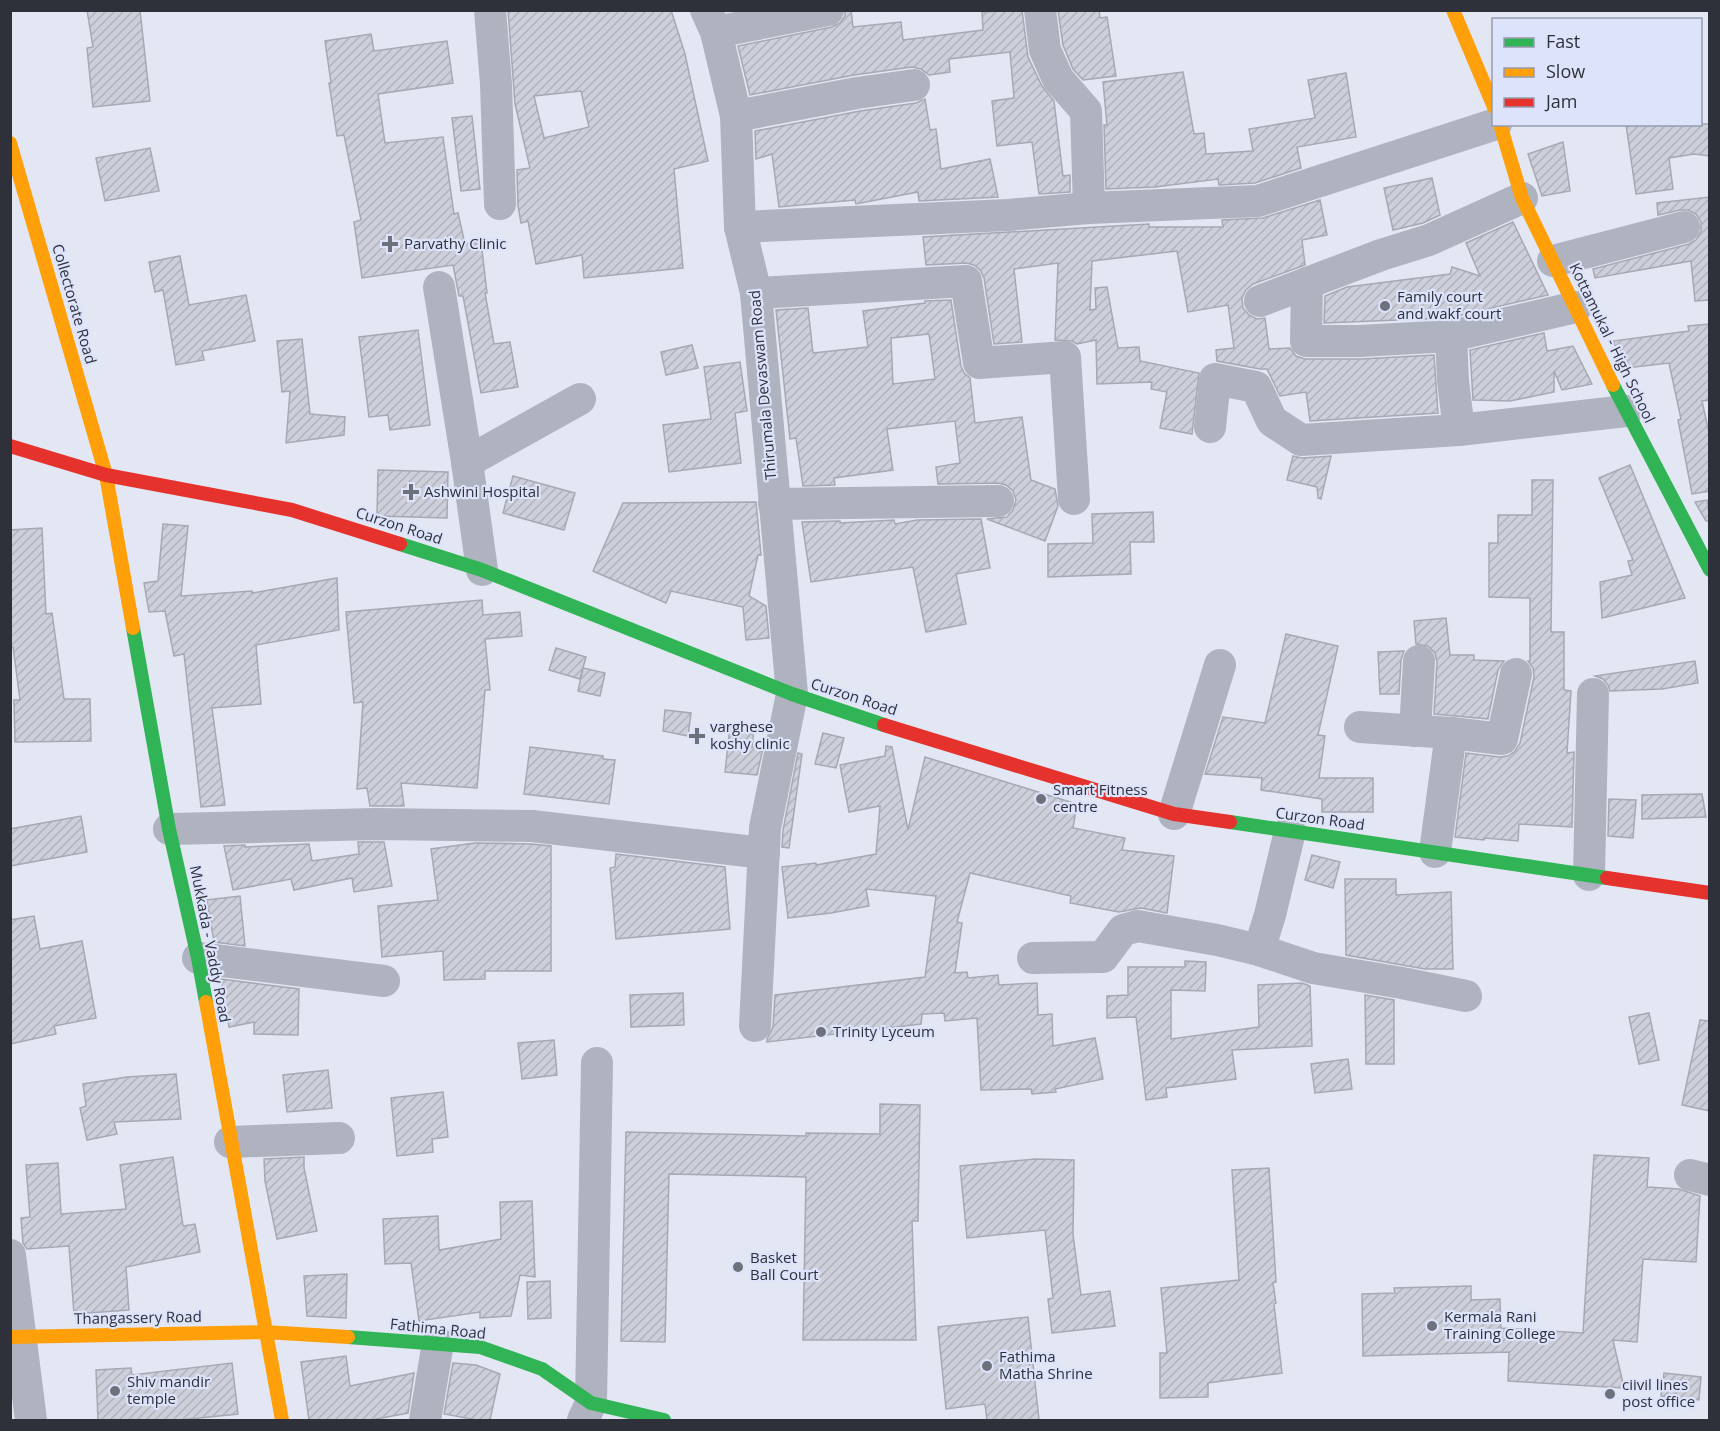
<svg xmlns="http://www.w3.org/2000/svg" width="1720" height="1431" viewBox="0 0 1720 1431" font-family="'Open Sans',sans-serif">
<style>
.building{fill:url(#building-hatch);stroke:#a6a9b3;stroke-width:1.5;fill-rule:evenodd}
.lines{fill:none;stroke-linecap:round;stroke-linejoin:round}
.street{stroke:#afb3c0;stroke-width:32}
.fast{stroke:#30b455;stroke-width:14}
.slow{stroke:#ff9f0a;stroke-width:14}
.jam{stroke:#e5322d;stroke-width:14}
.poi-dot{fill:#6d717b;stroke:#dce3fb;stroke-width:2}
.labels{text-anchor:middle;stroke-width:4.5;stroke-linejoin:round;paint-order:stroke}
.poi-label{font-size:15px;fill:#2e313a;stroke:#dce3fb;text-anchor:start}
.street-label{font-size:15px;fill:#2e313a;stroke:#dce3fb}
</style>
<defs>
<pattern id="building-hatch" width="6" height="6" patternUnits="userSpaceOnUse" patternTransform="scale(1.5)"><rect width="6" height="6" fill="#cdd0da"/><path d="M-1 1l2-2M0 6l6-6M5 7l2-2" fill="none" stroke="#b0b3bc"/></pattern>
</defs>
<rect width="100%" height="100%" fill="#e3e7f4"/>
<g class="building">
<path d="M 87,10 L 140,10 L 150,101 L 93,107 L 87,48 L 93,47 Z"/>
<path d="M 508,10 L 671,10 L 685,54 L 708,161 L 674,169 L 683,268 L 584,278 L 582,255 L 536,264 L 528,221 L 521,223 L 518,206 L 517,170 L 530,168 L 515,104 ZM 581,91 L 589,127 L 544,138 L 534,96 Z"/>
<path d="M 845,10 L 851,10 L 853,27 L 901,22 L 903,40 L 983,30 L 982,12 L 1022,10 L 1028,57 L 1042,86 L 1054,101 L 1063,176 L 1070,175 L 1070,192 L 1039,194 L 1032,142 L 997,146 L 992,101 L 1014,98 L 1010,52 L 949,59 L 950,72 L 929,75 L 921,69 L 912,67 L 854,75 L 750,95 L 738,46 L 832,27 L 840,23 L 845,16 Z"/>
<path d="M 1058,10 L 1099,10 L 1100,18 L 1107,17 L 1116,76 L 1083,80 L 1073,69 L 1063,45 Z"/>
<path d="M 371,34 L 374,51 L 447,41 L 453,83 L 378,94 L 385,143 L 443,137 L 454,214 L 458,213 L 465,244 L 481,242 L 487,293 L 485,293 L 494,344 L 510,342 L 518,387 L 481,393 L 463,296 L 459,296 L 453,265 L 362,278 L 354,222 L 361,220 L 344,135 L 337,136 L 329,83 L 331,83 L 325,41 Z"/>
<path d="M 1183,72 L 1194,134 L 1204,133 L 1206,154 L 1253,151 L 1249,129 L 1315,118 L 1308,80 L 1346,73 L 1356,137 L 1297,147 L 1301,168 L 1255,183 L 1219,185 L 1218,179 L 1155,187 L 1106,189 L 1104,125 L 1107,125 L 1103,82 Z"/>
<path d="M 925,99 L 930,130 L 936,129 L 941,169 L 990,159 L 998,197 L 919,201 L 918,192 L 856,204 L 855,200 L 779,207 L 772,154 L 756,159 L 755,131 L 860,111 L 916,103 Z"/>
<path d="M 472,116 L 480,189 L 461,191 L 452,118 Z"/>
<path d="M 1626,124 L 1710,124 L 1710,156 L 1694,154 L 1669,158 L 1673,189 L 1636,194 Z"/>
<path d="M 1563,142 L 1570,191 L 1542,196 L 1528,154 Z"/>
<path d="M 150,148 L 159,191 L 105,201 L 96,158 Z"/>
<path d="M 1432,178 L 1440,215 L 1423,223 L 1393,230 L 1384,188 Z"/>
<path d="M 1710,197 L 1710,300 L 1695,301 L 1691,261 L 1595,278 L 1593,269 L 1689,244 L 1696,240 L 1701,231 L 1701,222 L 1696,214 L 1688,210 L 1680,210 L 1658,215 L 1657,203 Z"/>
<path d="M 1320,200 L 1327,235 L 1302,240 L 1305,265 L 1253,284 L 1246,290 L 1242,298 L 1243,308 L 1249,315 L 1257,319 L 1265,318 L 1269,349 L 1290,348 L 1296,356 L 1305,359 L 1361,359 L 1434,355 L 1438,413 L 1310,421 L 1306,392 L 1280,396 L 1267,369 L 1260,369 L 1217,361 L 1216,350 L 1234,348 L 1228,305 L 1188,312 L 1177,251 L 1092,261 L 1090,310 L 1096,309 L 1095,288 L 1107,287 L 1118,348 L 1139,347 L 1140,361 L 1199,373 L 1192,434 L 1160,428 L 1167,392 L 1151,389 L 1152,382 L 1097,384 L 1096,340 L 1077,344 L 1072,341 L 1055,340 L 1058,263 L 1014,269 L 1022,342 L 994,344 L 984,278 L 980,270 L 974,265 L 966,263 L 926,265 L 923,237 L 1149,224 L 1149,227 L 1223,227 L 1222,220 L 1263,218 Z"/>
<path d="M 1513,222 L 1548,295 L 1448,318 L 1324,323 L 1325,296 L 1347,287 L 1450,274 L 1452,267 L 1480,276 L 1466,243 Z"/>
<path d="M 180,256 L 189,305 L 246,295 L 255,341 L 202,351 L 204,360 L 176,365 L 163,290 L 155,292 L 149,262 Z"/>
<path d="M 951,300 L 961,366 L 964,373 L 970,378 L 975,423 L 1022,417 L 1031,480 L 1055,489 L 1058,506 L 1045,541 L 987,519 L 1007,517 L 1013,510 L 1016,500 L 1013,491 L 1006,485 L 998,483 L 938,484 L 936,467 L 960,463 L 955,421 L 887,429 L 893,470 L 834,478 L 835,485 L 803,486 L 796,438 L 790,439 L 776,310 L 808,308 L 813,353 L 868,347 L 863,311 L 925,303 L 925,301 ZM 929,334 L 935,379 L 893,384 L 891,338 Z"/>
<path d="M 1710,324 L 1710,400 L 1702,401 L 1710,437 L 1710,491 L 1692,494 L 1678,420 L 1681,419 L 1669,363 L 1626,368 L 1613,341 L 1689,331 L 1688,326 Z"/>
<path d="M 418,330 L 430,425 L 390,430 L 388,415 L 369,417 L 359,337 Z"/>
<path d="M 1544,333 L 1547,351 L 1573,346 L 1592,384 L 1562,390 L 1554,371 L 1554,392 L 1510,401 L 1473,400 L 1470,350 Z"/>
<path d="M 302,339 L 310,414 L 345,417 L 344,435 L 286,443 L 290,391 L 282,392 L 277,341 Z"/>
<path d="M 692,345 L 698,368 L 666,375 L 661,352 Z"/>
<path d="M 740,362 L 747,411 L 735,413 L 741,463 L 669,472 L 663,425 L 711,419 L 704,367 Z"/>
<path d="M 1293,456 L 1302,458 L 1331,456 L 1321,499 L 1318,498 L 1317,487 L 1287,480 Z"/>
<path d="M 1630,465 L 1685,598 L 1602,618 L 1600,582 L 1632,575 L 1628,561 L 1633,560 L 1599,478 Z"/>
<path d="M 378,470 L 448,472 L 447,518 L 377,516 Z"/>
<path d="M 513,476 L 575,493 L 564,530 L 503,513 Z"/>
<path d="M 1532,480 L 1553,480 L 1551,632 L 1564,632 L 1564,690 L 1571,691 L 1567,753 L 1574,752 L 1572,827 L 1519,824 L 1518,841 L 1485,838 L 1484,840 L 1455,837 L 1466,753 L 1500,757 L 1508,756 L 1515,751 L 1520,743 L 1534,677 L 1533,668 L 1528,661 L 1530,661 L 1530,598 L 1489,597 L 1489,543 L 1498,543 L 1498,515 L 1532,515 Z"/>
<path d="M 1707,500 L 1710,521 L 1706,521 L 1695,502 Z"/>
<path d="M 756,502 L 761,555 L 758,555 L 749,596 L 766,606 L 769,638 L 746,640 L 743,607 L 671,591 L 666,603 L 593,571 L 623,503 Z"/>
<path d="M 1153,512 L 1154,542 L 1130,542 L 1131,574 L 1048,577 L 1048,544 L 1093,543 L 1092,514 Z"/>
<path d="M 981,519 L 990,568 L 956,574 L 966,624 L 926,632 L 913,567 L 811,582 L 802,522 L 840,521 L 840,523 L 894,520 L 895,524 L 917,520 Z"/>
<path d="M 163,524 L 188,526 L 181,596 L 252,591 L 252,593 L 337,578 L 339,630 L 256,645 L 261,704 L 212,708 L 225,805 L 201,807 L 184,654 L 174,656 L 165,611 L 149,612 L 144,583 L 158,581 Z"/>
<path d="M 42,528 L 46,614 L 52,613 L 64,699 L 90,699 L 91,741 L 15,742 L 14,700 L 20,700 L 13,647 L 10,647 L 10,530 Z"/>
<path d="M 482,600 L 483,615 L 520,612 L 522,636 L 485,639 L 490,690 L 485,690 L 477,788 L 401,783 L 404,806 L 370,806 L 367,788 L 357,789 L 363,702 L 354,703 L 346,612 Z"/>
<path d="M 1446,618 L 1450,655 L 1474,655 L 1474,660 L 1504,661 L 1498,670 L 1488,719 L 1434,714 L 1437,662 L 1435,653 L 1428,646 L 1416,644 L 1414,621 Z"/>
<path d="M 1286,634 L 1338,646 L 1318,735 L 1325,736 L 1319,778 L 1373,778 L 1373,812 L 1322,812 L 1322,799 L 1261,790 L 1262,778 L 1205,774 L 1223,717 L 1265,723 Z"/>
<path d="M 556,648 L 586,657 L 580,679 L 549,670 Z"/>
<path d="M 1404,651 L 1401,660 L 1399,694 L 1380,694 L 1378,652 Z"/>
<path d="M 1695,661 L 1698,683 L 1662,689 L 1610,691 L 1608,685 L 1603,679 L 1595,676 Z"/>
<path d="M 583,668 L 605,673 L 600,696 L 578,691 Z"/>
<path d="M 665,710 L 691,713 L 688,736 L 663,731 Z"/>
<path d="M 730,727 L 754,729 L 752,747 L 763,748 L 757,775 L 725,772 Z"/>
<path d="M 823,733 L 844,738 L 836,768 L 815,764 Z"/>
<path d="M 886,746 L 892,747 L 908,830 L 925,757 L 1077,804 L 1073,828 L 1125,838 L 1122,850 L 1174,856 L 1167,913 L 1141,908 L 1119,912 L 1070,903 L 1071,896 L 970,873 L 957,922 L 962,923 L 955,973 L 967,972 L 968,978 L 998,975 L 999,985 L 1037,983 L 1038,1015 L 1052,1014 L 1053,1046 L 1095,1038 L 1103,1079 L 1055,1089 L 1056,1092 L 1032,1094 L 1031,1089 L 981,1090 L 977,1018 L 945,1021 L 944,1013 L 922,1014 L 921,1024 L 767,1042 L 767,1039 L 773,1027 L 775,995 L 925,977 L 936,896 L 866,889 L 869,906 L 831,913 L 788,918 L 782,867 L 816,863 L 816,865 L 876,854 L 880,806 L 849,812 L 840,765 L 885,756 Z"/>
<path d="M 530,747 L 603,756 L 603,759 L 615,760 L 609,804 L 524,794 Z"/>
<path d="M 798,753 L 802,754 L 789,848 L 782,847 L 783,830 Z"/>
<path d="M 1702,794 L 1706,817 L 1642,819 L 1642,795 Z"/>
<path d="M 1609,799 L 1636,800 L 1633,838 L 1608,836 Z"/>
<path d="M 81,816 L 87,852 L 10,866 L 10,829 Z"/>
<path d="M 358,842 L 384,842 L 392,886 L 354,892 L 352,878 L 294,890 L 291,879 L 233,890 L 224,846 L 245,845 L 245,847 L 309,844 L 312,861 L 359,854 Z"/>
<path d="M 475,843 L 531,844 L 551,846 L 551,971 L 485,971 L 485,979 L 444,980 L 443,951 L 382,957 L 378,906 L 438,900 L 431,849 Z"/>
<path d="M 616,854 L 725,867 L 730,929 L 616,939 L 610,868 L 615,867 Z"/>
<path d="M 1312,855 L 1340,862 L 1333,888 L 1305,880 Z"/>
<path d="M 1345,879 L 1396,879 L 1396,895 L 1451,892 L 1453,969 L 1425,969 L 1346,955 Z"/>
<path d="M 240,896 L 245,946 L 214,942 L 207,900 Z"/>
<path d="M 34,916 L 40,949 L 82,941 L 96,1018 L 54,1026 L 56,1034 L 10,1044 L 10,920 Z"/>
<path d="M 1185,961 L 1206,962 L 1205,991 L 1171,990 L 1171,1039 L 1259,1027 L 1258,985 L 1302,983 L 1310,986 L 1312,1046 L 1232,1050 L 1236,1079 L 1166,1088 L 1167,1097 L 1146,1100 L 1136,1017 L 1107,1018 L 1107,996 L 1128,995 L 1128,967 L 1185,967 Z"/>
<path d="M 221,979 L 299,989 L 298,1035 L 254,1034 L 254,1022 L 229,1027 Z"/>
<path d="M 683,993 L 684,1025 L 631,1027 L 630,995 Z"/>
<path d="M 1365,995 L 1394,1000 L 1394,1064 L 1366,1064 Z"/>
<path d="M 1649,1013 L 1659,1060 L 1639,1064 L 1629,1017 Z"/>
<path d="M 1700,1020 L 1710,1021 L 1710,1111 L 1682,1105 Z"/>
<path d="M 554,1040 L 557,1075 L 522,1079 L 518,1043 Z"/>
<path d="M 1348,1059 L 1352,1089 L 1315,1093 L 1311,1064 Z"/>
<path d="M 328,1070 L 332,1108 L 287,1112 L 283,1075 Z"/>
<path d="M 176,1074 L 181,1119 L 114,1122 L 117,1134 L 87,1140 L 80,1108 L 86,1106 L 83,1084 L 127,1077 Z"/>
<path d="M 443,1092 L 448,1137 L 432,1139 L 433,1152 L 397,1156 L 391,1098 Z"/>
<path d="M 880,1104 L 920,1105 L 918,1221 L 912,1221 L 916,1340 L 803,1340 L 806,1177 L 669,1174 L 665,1342 L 621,1341 L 626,1132 L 806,1136 L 806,1133 L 880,1134 Z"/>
<path d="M 1594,1155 L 1649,1158 L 1647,1187 L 1679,1189 L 1700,1196 L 1696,1262 L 1643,1259 L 1637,1342 L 1613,1340 L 1624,1388 L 1508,1381 L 1509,1352 L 1363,1356 L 1362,1294 L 1395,1293 L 1394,1288 L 1471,1286 L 1471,1300 L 1500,1299 L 1501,1328 L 1583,1333 Z"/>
<path d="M 173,1157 L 183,1226 L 195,1224 L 200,1252 L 126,1267 L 129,1310 L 74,1314 L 69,1246 L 27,1249 L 23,1243 L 21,1218 L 30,1217 L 26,1165 L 58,1163 L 61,1214 L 126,1209 L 120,1165 Z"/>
<path d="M 304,1157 L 304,1168 L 317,1231 L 277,1239 L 265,1181 L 264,1159 Z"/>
<path d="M 1035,1159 L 1074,1160 L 1073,1235 L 1081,1295 L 1110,1291 L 1115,1326 L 1052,1333 L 1048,1299 L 1053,1298 L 1045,1230 L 967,1238 L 960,1166 Z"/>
<path d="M 1269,1168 L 1276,1282 L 1273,1283 L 1276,1303 L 1274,1304 L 1282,1373 L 1208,1383 L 1208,1397 L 1160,1398 L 1160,1353 L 1167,1353 L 1161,1288 L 1239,1280 L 1232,1170 Z"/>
<path d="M 532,1201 L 535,1277 L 520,1275 L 511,1316 L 480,1318 L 480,1312 L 419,1321 L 411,1263 L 385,1264 L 383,1219 L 438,1216 L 439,1250 L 501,1239 L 500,1202 Z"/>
<path d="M 347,1274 L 346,1318 L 307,1316 L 304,1276 Z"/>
<path d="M 550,1281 L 551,1318 L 528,1319 L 527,1282 Z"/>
<path d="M 1028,1317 L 1039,1420 L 987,1420 L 985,1404 L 946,1409 L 938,1327 Z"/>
<path d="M 346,1356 L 350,1386 L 414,1373 L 408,1413 L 371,1420 L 309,1420 L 301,1362 Z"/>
<path d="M 232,1363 L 238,1414 L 180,1420 L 98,1420 L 96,1370 L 131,1368 L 132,1375 Z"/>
<path d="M 453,1363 L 476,1365 L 500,1374 L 490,1420 L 477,1420 L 444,1414 Z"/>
<path d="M 1664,1373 L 1701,1377 L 1699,1400 L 1661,1396 Z"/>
</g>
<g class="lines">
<g class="street">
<path d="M 490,10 L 496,84 L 500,204"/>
<path d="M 706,10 L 716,32 L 736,116 L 740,227 L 756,293 L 792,694 L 765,828 L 755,1026"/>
<path d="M 1040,10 L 1045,50 L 1058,79 L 1086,111 L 1089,208 L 1258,201 L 1496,124"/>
<path d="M 716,32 L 828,10"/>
<path d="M 736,116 L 857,93 L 914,85"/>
<path d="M 740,227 L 1008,215 L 1089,208"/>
<path d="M 1553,261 L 1684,227"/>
<path d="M 1307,283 L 1306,341 L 1360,341 L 1451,336 L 1576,307"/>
<path d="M 439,287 L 467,462 L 482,570"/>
<path d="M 756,293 L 966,281 L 979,363 L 1065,357 L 1074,499"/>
<path d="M 1260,301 L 1381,255 L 1429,240 L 1522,198"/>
<path d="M 1451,336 L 1453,381 L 1459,430"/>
<path d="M 1210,427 L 1215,379 L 1256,387 L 1272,421 L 1301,440 L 1459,430 L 1626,411"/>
<path d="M 467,462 L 580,399"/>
<path d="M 774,504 L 998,501"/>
<path d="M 1360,727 L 1451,733"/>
<path d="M 1415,731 L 1419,661"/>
<path d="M 1174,814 L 1220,665"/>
<path d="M 169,829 L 376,824 L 532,826 L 764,853"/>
<path d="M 1435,852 L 1451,733 L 1502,739 L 1516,674"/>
<path d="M 1589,875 L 1593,694"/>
<path d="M 1259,950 L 1270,915 L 1290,831"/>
<path d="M 198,958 L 384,981"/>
<path d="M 1033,958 L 1103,957 L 1123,930 L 1138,926 L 1217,940 L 1259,950 L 1313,968 L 1402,983 L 1466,996"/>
<path d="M 230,1142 L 339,1138"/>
<path d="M 1690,1175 L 1710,1180"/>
<path d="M 10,1255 L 31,1420"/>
<path d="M 425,1420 L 438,1343"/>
<path d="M 583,1420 L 591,1403 L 597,1063"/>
</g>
<g class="fast">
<path d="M 1613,385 L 1710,570"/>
<path d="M 400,544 L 482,570 L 792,694 L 884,725"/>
<path d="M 133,628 L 169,829 L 198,958 L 206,1002"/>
<path d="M 1230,822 L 1607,878"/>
<path d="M 348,1337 L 480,1347 L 542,1369 L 591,1403 L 664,1420"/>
</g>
<g class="slow">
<path d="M 1453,10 L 1494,107"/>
<path d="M 1500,124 L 1522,198 L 1613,385"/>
<path d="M 10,143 L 106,475 L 133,628"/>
<path d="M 206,1002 L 282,1420"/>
<path d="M 10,1337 L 265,1332 L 348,1337"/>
</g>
<g class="jam">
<path d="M 10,446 L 106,475 L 292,510 L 400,544"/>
<path d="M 884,725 L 1174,814 L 1230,822"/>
<path d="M 1607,878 L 1710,893"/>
</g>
</g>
<g class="poi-dot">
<path d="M387 235h6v6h6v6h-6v6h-6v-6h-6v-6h6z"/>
<circle cx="1385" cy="306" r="6"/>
<path d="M408 483h6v6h6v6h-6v6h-6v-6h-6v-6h6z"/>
<path d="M694 727h6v6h6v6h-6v6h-6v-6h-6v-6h6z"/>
<circle cx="1041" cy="799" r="6"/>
<circle cx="821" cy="1032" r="6"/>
<circle cx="738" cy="1267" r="6"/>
<circle cx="1432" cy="1326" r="6"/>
<circle cx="987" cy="1366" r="6"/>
<circle cx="115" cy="1391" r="6"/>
<circle cx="1610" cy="1394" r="6"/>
</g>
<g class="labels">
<g class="poi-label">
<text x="404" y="249">Parvathy Clinic</text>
<text x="1397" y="302">Family court<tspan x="1397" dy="17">and wakf court</tspan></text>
<text x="424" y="497">Ashwini Hospital</text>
<text x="710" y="732">varghese<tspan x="710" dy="17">koshy clinic</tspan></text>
<text x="1053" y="795">Smart Fitness<tspan x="1053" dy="17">centre</tspan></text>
<text x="833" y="1037">Trinity Lyceum</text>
<text x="750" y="1263">Basket<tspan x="750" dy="17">Ball Court</tspan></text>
<text x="1444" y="1322">Kermala Rani<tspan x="1444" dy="17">Training College</tspan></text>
<text x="999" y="1362">Fathima<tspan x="999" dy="17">Matha Shrine</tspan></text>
<text x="127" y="1387">Shiv mandir<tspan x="127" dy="17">temple</tspan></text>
<text x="1622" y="1390">ciivil lines<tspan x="1622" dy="17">post office</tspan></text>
</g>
<g class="street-label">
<text transform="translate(74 304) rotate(74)" y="5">Collectorate Road</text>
<text transform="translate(1612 343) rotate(64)" y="5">Kottamukal - High School</text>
<text transform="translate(763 385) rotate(-95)" y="5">Thirumala Devaswam Road</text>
<text transform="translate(399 526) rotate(18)" y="5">Curzon Road</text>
<text transform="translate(854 697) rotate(18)" y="5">Curzon Road</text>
<text transform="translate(1320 819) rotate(8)" y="5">Curzon Road</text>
<text transform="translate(210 944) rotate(79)" y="5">Mukkada - Vaddy Road</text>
<text transform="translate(138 1318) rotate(-1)" y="5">Thangassery Road</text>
<text transform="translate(438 1329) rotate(6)" y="5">Fathima Road</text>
</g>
</g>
<rect width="1720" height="1431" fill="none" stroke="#2e313a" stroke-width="24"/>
<rect x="1492" y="18" width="210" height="108" fill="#dce3fb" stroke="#969cae" stroke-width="1.5"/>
<rect x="1504" y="38" width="30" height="9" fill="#30b455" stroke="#969cae" stroke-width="1.5"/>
<text x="1546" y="48" font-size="18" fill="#2e313a">Fast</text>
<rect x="1504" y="68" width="30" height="9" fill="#ff9f0a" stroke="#969cae" stroke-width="1.5"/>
<text x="1546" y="78" font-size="18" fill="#2e313a">Slow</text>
<rect x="1504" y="98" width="30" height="9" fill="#e5322d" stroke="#969cae" stroke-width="1.5"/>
<text x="1546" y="108" font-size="18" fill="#2e313a">Jam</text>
</svg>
